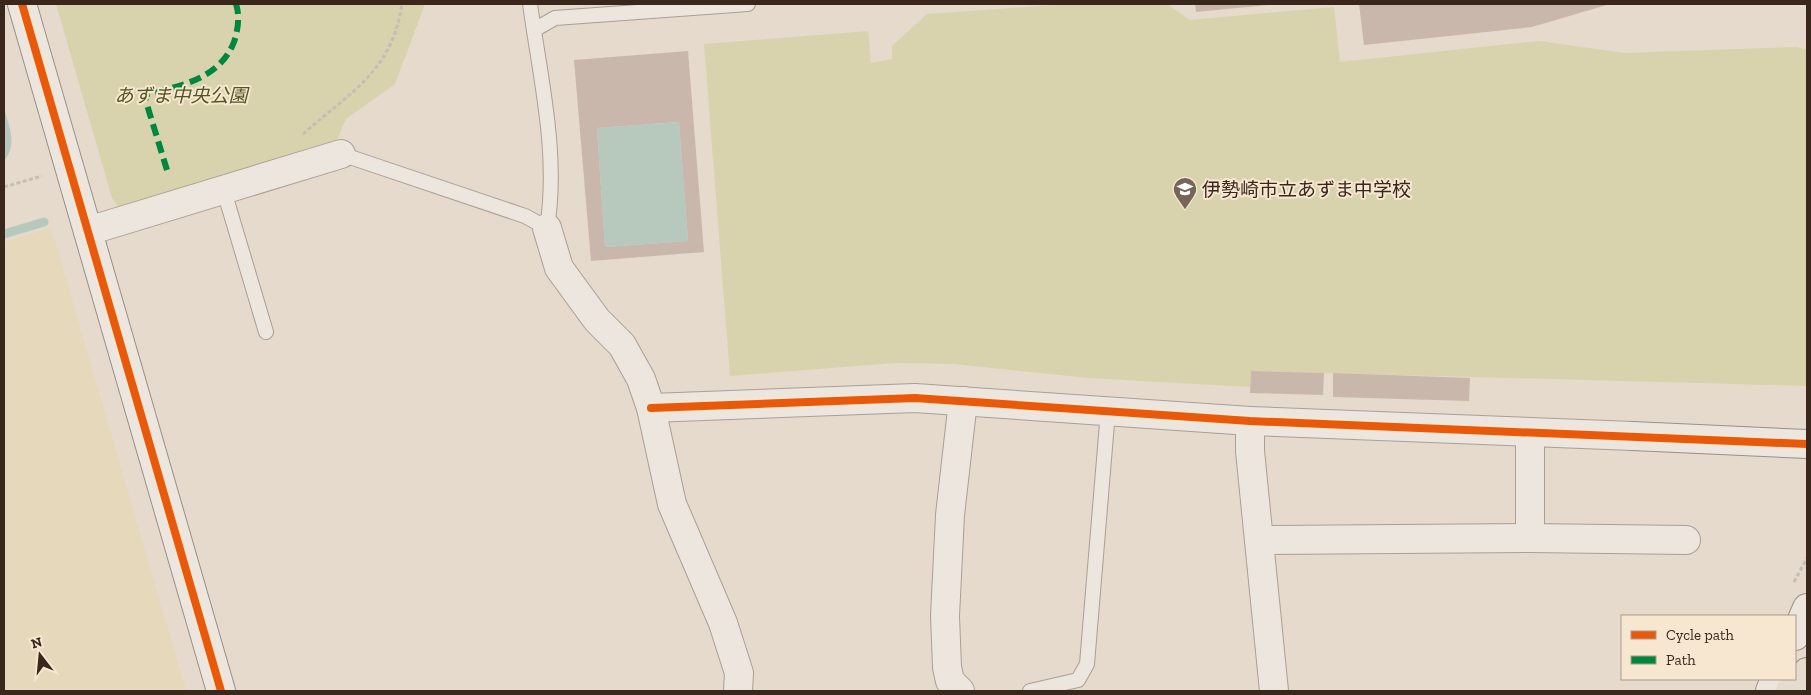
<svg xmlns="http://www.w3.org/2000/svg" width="1811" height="695" viewBox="0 0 1811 695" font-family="'Zilla Slab','Noto Sans JP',serif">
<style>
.farmland{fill:#e6d8ba}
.green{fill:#d9d3ad}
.water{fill:#b7c9bc}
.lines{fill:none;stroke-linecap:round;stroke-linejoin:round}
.stream{stroke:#b7c9bc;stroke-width:9}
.building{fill:#cab7ac;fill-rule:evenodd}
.lane-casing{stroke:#aa9f95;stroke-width:16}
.street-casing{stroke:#aa9f95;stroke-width:30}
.secondary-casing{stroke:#9a8f84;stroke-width:30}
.primary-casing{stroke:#90857b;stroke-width:30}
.path{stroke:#c6bdb4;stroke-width:3;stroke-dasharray:4 2.5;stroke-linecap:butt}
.lane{stroke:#ede6de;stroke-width:14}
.street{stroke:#ede6de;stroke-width:28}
.secondary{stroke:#ede6de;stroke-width:28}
.primary{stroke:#e5dbce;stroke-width:28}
.quiet{stroke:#00873e;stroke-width:6;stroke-dasharray:12 6;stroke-linecap:butt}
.cycleway-casing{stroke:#f7e7d0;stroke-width:11}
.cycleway{stroke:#e8590c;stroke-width:8}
.labels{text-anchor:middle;stroke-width:4;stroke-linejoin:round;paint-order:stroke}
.park-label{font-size:19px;font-style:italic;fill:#515722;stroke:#f7e7d0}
.poi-label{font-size:19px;fill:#39271c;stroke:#f7e7d0;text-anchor:start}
</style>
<rect width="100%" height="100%" fill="#e5dacb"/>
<path class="farmland" d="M 51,228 L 186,691 L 4,691 L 4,242 Z"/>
<g class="green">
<path d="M 56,4 L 425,4 L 395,84 L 346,119 L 336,142 L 122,212 L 112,198 Z"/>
<path d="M 1068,4 L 1167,4 L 1190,20 L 1334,7 L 1340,62 L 1539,41 L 1625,53 L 1797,47 L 1807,50 L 1807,386 L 1251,371 L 1250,387 L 1088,378 L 955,364 L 894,363 L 730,376 L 704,44 L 868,31 L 871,63 L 892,59 L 892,46 L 927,14 Z"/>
</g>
<g class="water">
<path d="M 4,108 C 9,127 18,145 4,161 Z"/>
<path d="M 679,122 L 688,241 L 605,247 L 597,128 Z"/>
</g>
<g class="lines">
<path class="stream" d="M 4,234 L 44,222"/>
</g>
<g class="building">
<path d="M 1195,4 L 1268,4 L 1268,5 L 1196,12 Z"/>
<path d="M 1359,4 L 1610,4 L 1532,27 L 1364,45 Z"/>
<path d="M 688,51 L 704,252 L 591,261 L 574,60 ZM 679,122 L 688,241 L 605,247 L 597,128 Z"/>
<path d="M 1251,371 L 1324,373 L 1323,395 L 1250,393 Z"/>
<path d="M 1333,373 L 1470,378 L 1469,401 L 1333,397 Z"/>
</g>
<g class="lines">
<g class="lane-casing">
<g id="lane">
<path d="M 534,30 L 555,18 L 748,4"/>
<path d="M 341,154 L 525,216 L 547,228 C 559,154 540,77 530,4"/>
<path d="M 224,191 L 266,332"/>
<path d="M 1030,691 L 1078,680 L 1087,664 L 1108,411"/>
</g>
</g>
<g class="street-casing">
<g id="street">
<path d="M 547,228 L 559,268 L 597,320 L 622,345 L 641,379 L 651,408 L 672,504 L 723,623 L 739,673 L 738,691"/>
<path d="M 88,231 L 341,154"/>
<path d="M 651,408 L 915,398 L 1250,421 L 1633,436"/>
<path d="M 1250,421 L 1250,451 L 1274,691"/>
<path d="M 1530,434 L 1530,538 L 1686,540"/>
<path d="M 1259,540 L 1530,538"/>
<path d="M 960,691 L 950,681 L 947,667 L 945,616 L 950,515 L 963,401"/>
</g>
</g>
<g class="secondary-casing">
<g id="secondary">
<path d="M 22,4 L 221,691"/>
<path d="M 1633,436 L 1807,444"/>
<path d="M 1795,636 L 1807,608"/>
<path d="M 1770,691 L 1775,679"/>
</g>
</g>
<g class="primary-casing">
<path id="primary" d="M 1790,691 L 1807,672"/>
</g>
<g class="path">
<path d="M 303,134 C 350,92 392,72 402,4"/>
<path d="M 4,187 L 42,176"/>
<path d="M 1794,582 L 1807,558"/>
</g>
<use href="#lane" class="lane"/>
<use href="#street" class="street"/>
<use href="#secondary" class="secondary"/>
<use href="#primary" class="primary"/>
<path class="quiet" d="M 167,170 L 144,95 C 179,86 219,80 234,42 C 238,30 240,16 236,4"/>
<g class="cycleway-casing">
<g id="cycleway">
<path d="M 22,4 L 221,691"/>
<path d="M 651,408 L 915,398 L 1250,421 L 1807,444"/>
</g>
</g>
<use href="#cycleway" class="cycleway"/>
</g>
<defs>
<g id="school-pin" transform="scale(1.25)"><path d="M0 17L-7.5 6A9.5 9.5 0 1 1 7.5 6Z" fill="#756659" stroke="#f7e7d0"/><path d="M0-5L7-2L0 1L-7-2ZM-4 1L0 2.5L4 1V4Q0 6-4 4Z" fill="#fff"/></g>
</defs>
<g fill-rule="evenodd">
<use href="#school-pin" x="1185" y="189"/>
</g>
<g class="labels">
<g class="park-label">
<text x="181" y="102">あずま中央公園</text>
</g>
<g class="poi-label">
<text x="1202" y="196">伊勢崎市立あずま中学校</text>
</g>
</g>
<rect width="1811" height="695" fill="none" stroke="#39271c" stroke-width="10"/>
<rect x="1621" y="615" width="175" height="65" fill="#f7e7d0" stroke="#ab9a88"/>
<rect x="1631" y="631" width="25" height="8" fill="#e8590c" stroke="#ab9a88"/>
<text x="1666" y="640" font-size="15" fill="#39271c">Cycle path</text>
<rect x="1631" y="656" width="25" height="8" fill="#00873e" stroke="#ab9a88"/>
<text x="1666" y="665" font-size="15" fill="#39271c">Path</text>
<g transform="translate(40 655) rotate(344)" stroke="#f7e7d0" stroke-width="4" paint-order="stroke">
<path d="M0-4L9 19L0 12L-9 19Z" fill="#39271c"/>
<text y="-8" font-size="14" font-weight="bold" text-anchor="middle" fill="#39271c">N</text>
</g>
</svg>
